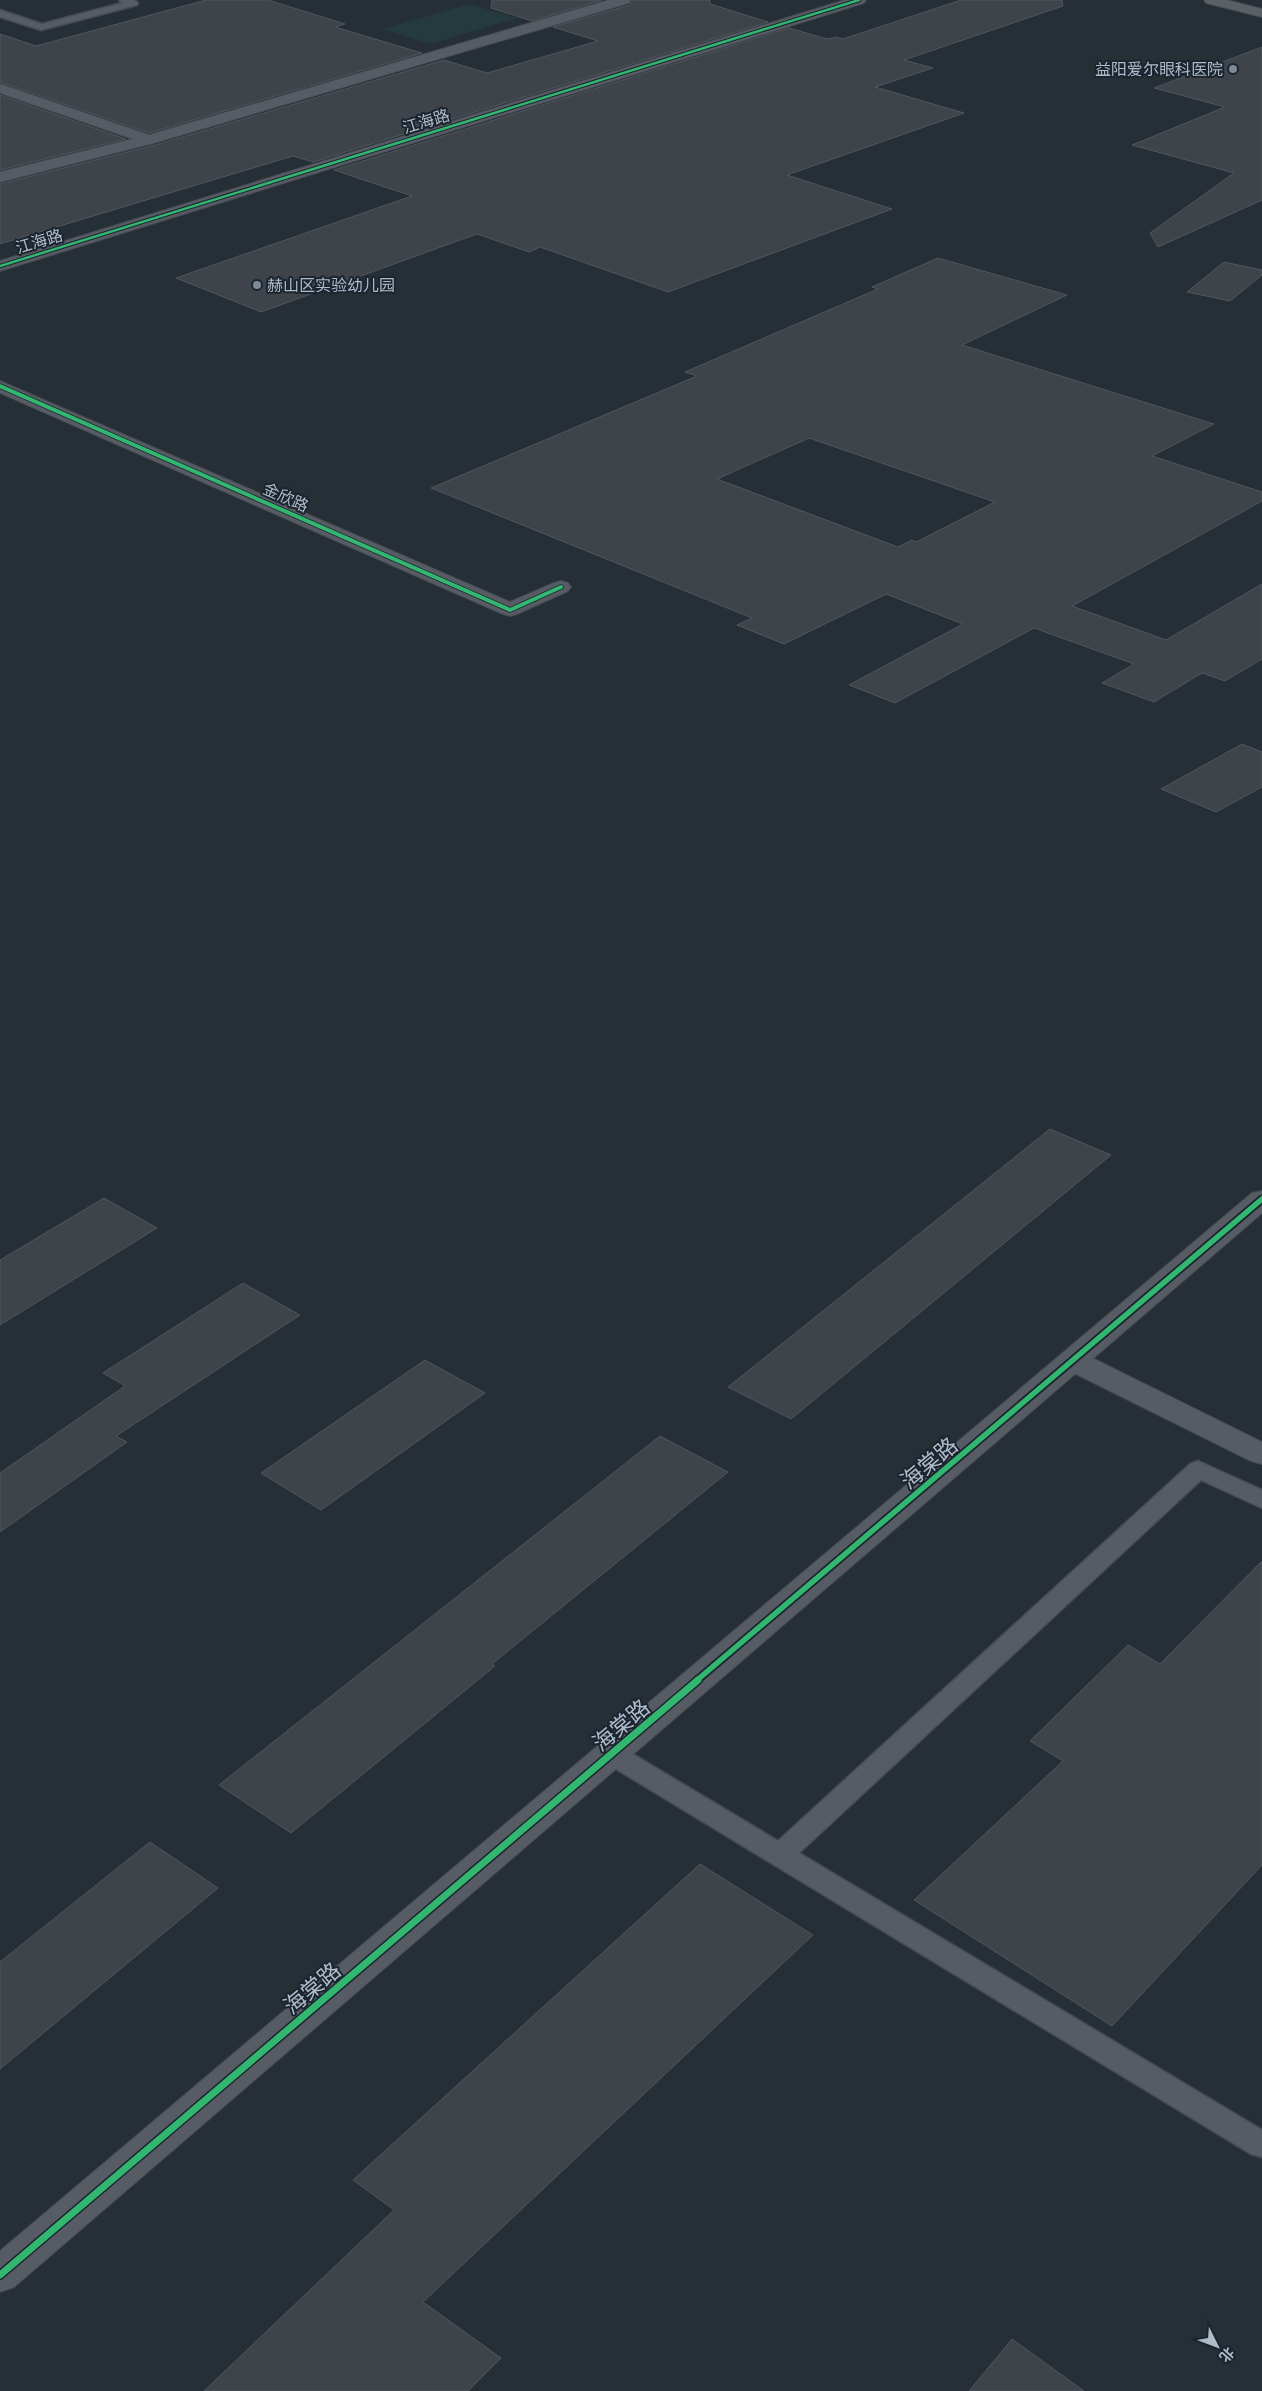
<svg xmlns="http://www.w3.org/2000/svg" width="1262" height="2391" viewBox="0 0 1262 2391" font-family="'Space Grotesk','Noto Sans SC',sans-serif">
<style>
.green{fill:#243a3c}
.building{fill:#3e444a;stroke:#4f565e;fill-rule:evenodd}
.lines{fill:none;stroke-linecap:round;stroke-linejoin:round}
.service-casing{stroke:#454b51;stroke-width:3}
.minor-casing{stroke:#454b51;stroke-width:2}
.tertiary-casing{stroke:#454b51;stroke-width:2}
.trunk-casing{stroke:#444b51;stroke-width:2}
.service{fill:#575c64;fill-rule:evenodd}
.minor{fill:#575c64;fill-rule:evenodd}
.tertiary{fill:#575c64;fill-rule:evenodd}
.trunk{fill:#5b6064;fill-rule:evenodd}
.cycleway-far3-casing{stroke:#1a2530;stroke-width:4.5}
.cycleway-far2-casing{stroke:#1a2530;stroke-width:5.5}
.cycleway-far1-casing{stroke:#1a2530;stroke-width:9}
.cycleway-casing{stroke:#1a2530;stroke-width:10}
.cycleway-far3{stroke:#33b770;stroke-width:2.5}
.cycleway-far2{stroke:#33b770;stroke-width:4}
.cycleway-far1{stroke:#33b770;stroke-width:5.5}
.cycleway{stroke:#33b770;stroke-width:7}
.poi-dot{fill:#808a95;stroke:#1a2530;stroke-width:2}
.labels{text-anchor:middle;stroke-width:4;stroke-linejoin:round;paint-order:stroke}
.far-poi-label{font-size:16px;fill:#b0bbc8;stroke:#1a2530;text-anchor:end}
.far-street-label{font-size:16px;fill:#b0bbc8;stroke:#1a2530}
.near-street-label{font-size:22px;fill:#b0bbc8;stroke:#1a2530}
</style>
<rect width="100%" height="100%" fill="#272f36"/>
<path class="green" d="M 469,4 L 518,18 L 430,44 L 382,29 Z"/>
<g class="building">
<path d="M 206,0 L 268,0 L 345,24 L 335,27 L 422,53 L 149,133 L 0,82 L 0,34 L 36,46 Z"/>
<path d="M 492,0 L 602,0 L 532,21 L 491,8 Z"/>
<path d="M 633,0 L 710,0 L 710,4 L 768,22 L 313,162 L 293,156 L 0,244 L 0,184 L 155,145 L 444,60 L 487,73 L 598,41 L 553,27 L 630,5 Z"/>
<path d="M 961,0 L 1062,0 L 1063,6 L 904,60 L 933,68 L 875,87 L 964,113 L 787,175 L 892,209 L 668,292 L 540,247 L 529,252 L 477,234 L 261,312 L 176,278 L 412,196 L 334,170 L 789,28 L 827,39 L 836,37 L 843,39 Z"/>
<path d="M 1262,47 L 1262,200 L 1158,247 L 1150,233 L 1234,173 L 1132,145 L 1225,107 L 1154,88 Z"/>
<path d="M 0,95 L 126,139 L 0,170 Z"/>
<path d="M 938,258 L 1067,295 L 962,345 L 1214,424 L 1152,456 L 1262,492 L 1262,501 L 1072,606 L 1166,640 L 1262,584 L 1262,659 L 1225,681 L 1202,673 L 1154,702 L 1102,683 L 1134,664 L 1034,628 L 895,703 L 849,685 L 963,624 L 886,594 L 784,644 L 737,625 L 752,618 L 431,488 L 697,376 L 685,372 L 878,289 L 872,287 ZM 809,438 L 995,502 L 916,542 L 912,540 L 898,547 L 717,479 Z"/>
<path d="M 1224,262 L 1262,270 L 1262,275 L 1230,301 L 1187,292 Z"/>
<path d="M 1242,744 L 1262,752 L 1262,787 L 1216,812 L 1161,789 Z"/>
<path d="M 1050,1129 L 1111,1155 L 791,1419 L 728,1387 Z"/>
<path d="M 104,1198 L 157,1228 L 0,1325 L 0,1260 Z"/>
<path d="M 243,1283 L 300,1315 L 116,1436 L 127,1442 L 0,1532 L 0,1473 L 125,1386 L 103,1373 Z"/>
<path d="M 425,1360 L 485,1393 L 321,1510 L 261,1473 Z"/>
<path d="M 660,1436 L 728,1472 L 492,1664 L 495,1666 L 291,1833 L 219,1785 Z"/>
<path d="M 1262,1561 L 1262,1865 L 1112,2026 L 914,1900 L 1063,1761 L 1030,1741 L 1128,1645 L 1160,1664 Z"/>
<path d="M 150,1842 L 218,1888 L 0,2069 L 0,1962 Z"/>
<path d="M 700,1864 L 813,1935 L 423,2302 L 501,2358 L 468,2391 L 204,2391 L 394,2210 L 353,2180 Z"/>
<path d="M 1012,2339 L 1084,2391 L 969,2391 Z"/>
</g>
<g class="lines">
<g class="service-casing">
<g id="service">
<path d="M 119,0 L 134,0 L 138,3 L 137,5 L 41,30 L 0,17 L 0,10 L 42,24 L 122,3 Z"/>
<path d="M 1198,1461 L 1262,1490 L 1262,1508 L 1201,1480 L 799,1853 L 1262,2130 L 1262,2157 L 1251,2154 L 603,1761 L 599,1754 L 603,1747 L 612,1744 L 621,1747 L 778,1841 L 1190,1464 Z"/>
</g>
</g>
<g class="minor-casing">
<g id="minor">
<path d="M 609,0 L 631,0 L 629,3 L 154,143 L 0,182 L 0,172 L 133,139 L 0,93 L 0,84 L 149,135 Z"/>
<path d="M 0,381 L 510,602 L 554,583 L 561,581 L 568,583 L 571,587 L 568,591 L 517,614 L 510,616 L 503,614 L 0,393 Z"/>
<path d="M 1074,1352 L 1084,1354 L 1262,1442 L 1262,1464 L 1251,1461 L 1064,1368 L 1059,1361 L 1064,1354 Z"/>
</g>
</g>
<g class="tertiary-casing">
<g id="tertiary">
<path d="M 845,0 L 866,0 L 864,3 L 0,271 L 0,261 Z"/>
<path d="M 1262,1191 L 1262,1213 L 14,2287 L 0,2292 L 0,2251 L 1252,1193 Z"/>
</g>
</g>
<g class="trunk-casing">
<path id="trunk" d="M 1204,0 L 1227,0 L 1262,9 L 1262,17 L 1206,3 Z"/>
</g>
<use href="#service" class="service"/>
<use href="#minor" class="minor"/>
<use href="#tertiary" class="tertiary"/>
<use href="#trunk" class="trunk"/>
<g class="cycleway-far3-casing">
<path id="cycleway-far3" d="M 0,266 L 859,0"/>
</g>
<g class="cycleway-far2-casing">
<path id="cycleway-far2" d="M 0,386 L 510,610 L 561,587"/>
</g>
<g class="cycleway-far1-casing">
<path id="cycleway-far1" d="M 696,1681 L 1262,1199"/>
</g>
<g class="cycleway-casing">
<path id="cycleway" d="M 0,2275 L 698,1680"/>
</g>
<use href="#cycleway-far3" class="cycleway-far3"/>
<use href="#cycleway-far2" class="cycleway-far2"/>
<use href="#cycleway-far1" class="cycleway-far1"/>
<use href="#cycleway" class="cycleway"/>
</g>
<g class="poi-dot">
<circle cx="1233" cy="69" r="5"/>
<circle cx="257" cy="285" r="5"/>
</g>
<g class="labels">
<g class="far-poi-label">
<text x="1223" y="75">益阳爱尔眼科医院</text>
<text x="267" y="291" text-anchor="start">赫山区实验幼儿园</text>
</g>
<g class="far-street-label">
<text transform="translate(426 121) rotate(-17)" y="6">江海路</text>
<text transform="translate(39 241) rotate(-17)" y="6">江海路</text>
<text transform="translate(286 497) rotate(24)" y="6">金欣路</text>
</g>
<g class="near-street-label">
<text transform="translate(929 1463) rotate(-40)" y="8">海棠路</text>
<text transform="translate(621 1725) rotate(-40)" y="8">海棠路</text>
<text transform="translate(312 1988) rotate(-40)" y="8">海棠路</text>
</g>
</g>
<g transform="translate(1217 2346) rotate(132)" stroke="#1a2530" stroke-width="4" paint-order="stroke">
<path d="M0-4L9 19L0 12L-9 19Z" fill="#b0bbc8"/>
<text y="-8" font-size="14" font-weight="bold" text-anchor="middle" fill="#b0bbc8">北</text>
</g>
</svg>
